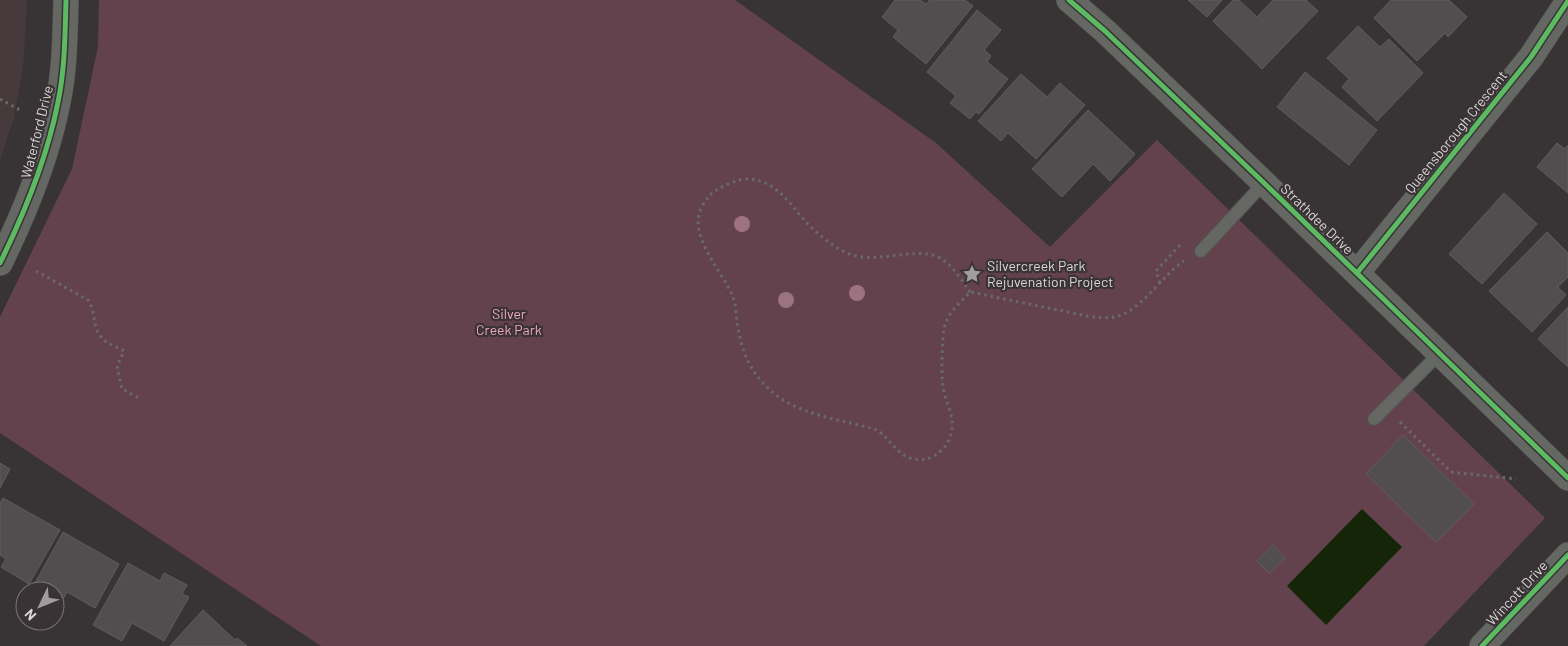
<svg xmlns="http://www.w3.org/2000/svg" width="1568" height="646" viewBox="0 0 1568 646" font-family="Barlow,sans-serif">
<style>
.built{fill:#463a3d}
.green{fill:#64424d}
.water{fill:#142508}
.building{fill:#524e50;stroke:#5f5c5e}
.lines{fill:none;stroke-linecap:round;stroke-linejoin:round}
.service-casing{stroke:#545253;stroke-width:14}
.minor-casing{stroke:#545253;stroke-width:26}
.path{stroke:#696a68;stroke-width:3;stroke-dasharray:2.5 4;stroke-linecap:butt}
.service{stroke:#646762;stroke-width:12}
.minor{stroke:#646762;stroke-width:25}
.cycleway-casing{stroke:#393335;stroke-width:8}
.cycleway{stroke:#5cba63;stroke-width:5}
.tree{fill:#9d7381}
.labels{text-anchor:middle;stroke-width:4.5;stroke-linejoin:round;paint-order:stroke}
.street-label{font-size:14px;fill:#dad5d6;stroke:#393335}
.poi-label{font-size:14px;fill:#dad5d6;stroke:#393335;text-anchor:start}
.park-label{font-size:14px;fill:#efa6be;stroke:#393335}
</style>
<rect width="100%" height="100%" fill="#383436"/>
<path class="built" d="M 0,0 L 27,0 L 23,68 L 14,117 L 0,160 Z"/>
<path class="green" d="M 99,0 L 735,0 L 936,143 L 1050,247 L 1157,140 L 1545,518 L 1424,646 L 321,646 L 0,433 L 0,317 L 72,169 L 98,47 Z"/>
<path class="water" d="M 1362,509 L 1402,547 L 1326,625 L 1287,586 Z"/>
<g class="building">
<path d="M 895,0 L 920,0 L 926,4 L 930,0 L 965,0 L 973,6 L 926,64 L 893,37 L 898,30 L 882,17 Z"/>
<path d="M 1188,0 L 1222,0 L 1207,17 Z"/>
<path d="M 1233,0 L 1239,0 L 1257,17 L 1273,0 L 1306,0 L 1318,11 L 1262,69 L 1213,21 Z"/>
<path d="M 1391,0 L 1449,0 L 1467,17 L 1448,37 L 1445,33 L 1417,61 L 1374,18 Z"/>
<path d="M 977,10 L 1001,30 L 984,50 L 991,56 L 987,62 L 1008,79 L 979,114 L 976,112 L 970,119 L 950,103 L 956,96 L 927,72 Z"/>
<path d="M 1358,26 L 1380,47 L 1389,39 L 1423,73 L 1377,121 L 1342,87 L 1349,79 L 1327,58 Z"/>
<path d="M 1305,72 L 1377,130 L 1349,165 L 1277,107 Z"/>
<path d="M 1021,74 L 1047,97 L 1060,83 L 1085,105 L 1036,159 L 1008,133 L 1001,141 L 978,121 Z"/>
<path d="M 1088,110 L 1135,154 L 1110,181 L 1093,164 L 1062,197 L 1032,169 Z"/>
<path d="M 1557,143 L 1565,149 L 1568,145 L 1568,193 L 1537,167 Z"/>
<path d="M 1504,193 L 1537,224 L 1482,284 L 1449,254 Z"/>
<path d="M 1547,232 L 1568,253 L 1568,277 L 1558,287 L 1566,295 L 1532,332 L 1489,291 Z"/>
<path d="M 1568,307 L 1568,367 L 1538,339 Z"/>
<path d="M 1403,435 L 1474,504 L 1436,542 L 1366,474 Z"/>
<path d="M 0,463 L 10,469 L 0,488 Z"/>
<path d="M 3,498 L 60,530 L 29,584 L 1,567 L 6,559 L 0,555 L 0,503 Z"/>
<path d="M 63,532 L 119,564 L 95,608 L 67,592 L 62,601 L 55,597 L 55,591 L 44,591 L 34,585 Z"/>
<path d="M 1273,545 L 1285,558 L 1269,573 L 1257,561 Z"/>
<path d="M 128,563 L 160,581 L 164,573 L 187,585 L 182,594 L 189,597 L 164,641 L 132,623 L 122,641 L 93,625 Z"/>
<path d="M 203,610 L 235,640 L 237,638 L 247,646 L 170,646 Z"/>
</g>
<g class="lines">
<g class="service-casing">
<g id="service">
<path d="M 1201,251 L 1264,183"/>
<path d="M 1374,419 L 1440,353"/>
</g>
</g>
<g class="minor-casing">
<g id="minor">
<path d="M 1069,0 L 1105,31 L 1264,183 L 1568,478"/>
<path d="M 0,263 C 25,212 47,159 58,102 C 65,69 65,34 66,0"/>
<path d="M 1357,273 L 1531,57 L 1568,1"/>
<path d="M 1482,646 L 1568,555"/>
</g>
</g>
<g class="path">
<path d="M 0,99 L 20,110"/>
<path d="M 36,271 L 88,300 C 96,311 92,327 101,337 C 106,344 117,347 124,351 L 117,366 L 122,389 L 141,399"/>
<path d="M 1160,283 L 1156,271 L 1180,245"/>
<path d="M 970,292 C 962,281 953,265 940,258 C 917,245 876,266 847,253 C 831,245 817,234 805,221 C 789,203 777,182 750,179 C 738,178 725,185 715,191 C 709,195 707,199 703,205 C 685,233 722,270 733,297 C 736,305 736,315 737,323 C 742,351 748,369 769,389 C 797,416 842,419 877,430 C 887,437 893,447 902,454 C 924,469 950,452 952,428 C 954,415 945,400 943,387 C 941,373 942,343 944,329 C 947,314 959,303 970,292 L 1087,316 C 1096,317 1105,319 1114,317 C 1141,312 1161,276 1184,261"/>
<path d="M 1400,422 L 1451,472 L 1516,479"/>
</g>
<use href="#service" class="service"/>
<use href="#minor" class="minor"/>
<g class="cycleway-casing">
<g id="cycleway">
<path d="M 1069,0 L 1105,31 L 1264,183 L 1568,478"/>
<path d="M 0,263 C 25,212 47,159 58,102 C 65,69 65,34 66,0"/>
<path d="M 1357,273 L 1531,57 L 1568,1"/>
<path d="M 1482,646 L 1568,555"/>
</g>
</g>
<use href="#cycleway" class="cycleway"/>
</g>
<g class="tree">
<circle cx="742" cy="224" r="8"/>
<circle cx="857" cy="293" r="8"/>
<circle cx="786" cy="300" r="8"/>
</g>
<defs>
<g id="sight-bare" transform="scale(1.5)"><path d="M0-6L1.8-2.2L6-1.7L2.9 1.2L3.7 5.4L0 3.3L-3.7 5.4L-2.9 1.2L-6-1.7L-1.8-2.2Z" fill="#a19d9e" stroke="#393335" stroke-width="2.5" paint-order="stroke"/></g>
</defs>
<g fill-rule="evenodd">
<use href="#sight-bare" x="972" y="274"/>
</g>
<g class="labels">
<g class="street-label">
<text transform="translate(37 132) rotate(-76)" y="5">Waterford Drive</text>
<text transform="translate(1456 132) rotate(-51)" y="5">Queensborough Crescent</text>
<text transform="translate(1317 219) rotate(44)" y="5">Strathdee Drive</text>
<text transform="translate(1517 593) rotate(-47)" y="5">Wincott Drive</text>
</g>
<g class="poi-label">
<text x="987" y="271">Silvercreek Park<tspan x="987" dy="16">Rejuvenation Project</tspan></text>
</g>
<g class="park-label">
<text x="509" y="319">Silver<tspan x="509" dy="16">Creek Park</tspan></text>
</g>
</g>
<g transform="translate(40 606) rotate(227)"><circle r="24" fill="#393335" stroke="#797475"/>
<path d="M0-4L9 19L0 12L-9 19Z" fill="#a19d9e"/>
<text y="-8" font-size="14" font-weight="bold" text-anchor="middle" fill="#dad5d6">N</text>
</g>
</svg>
